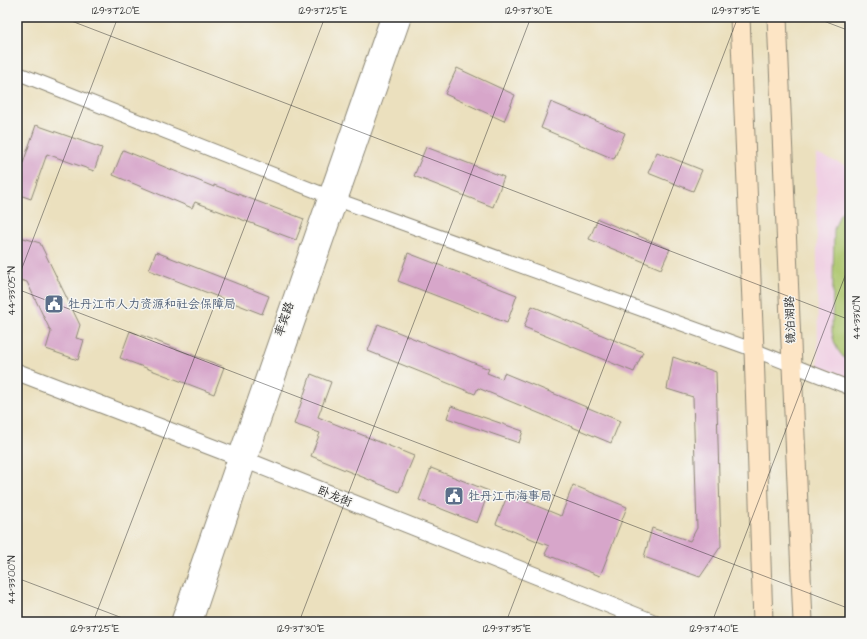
<svg xmlns="http://www.w3.org/2000/svg" width="867" height="639" viewBox="0 0 867 639" font-family="'Architects Daughter','LXGW WenKai TC',sans-serif">
<style>
.built{fill:#f0d0e4}
.green{fill:#acc66c;stroke:#6c784c}
.building{fill:#d7a6ca}
.lines{fill:none;stroke-linecap:round;stroke-linejoin:round}
.minor-casing{stroke:#8b8674;stroke-width:15}
.tertiary-casing{stroke:#8b8674;stroke-width:18}
.secondary-casing{stroke:#8b8674;stroke-width:21}
.minor{stroke:#fff;stroke-width:13}
.tertiary{stroke:#fff;stroke-width:16}
.secondary{stroke:#fde5c5;stroke-width:19}
.ticks{fill:none;stroke:#2b2b2b;stroke-width:1;stroke-opacity:0.45}
.labels{text-anchor:middle;stroke-width:3;stroke-linejoin:round;paint-order:stroke}
.service-label{font-size:12px;fill:#4e5e75;stroke:#f6f6f2;text-anchor:start}
.street-label{font-size:12px;fill:#2b2b2b;stroke:#f6f6f2}
.neatline{fill:none;stroke:#2b2b2b;stroke-width:1.5}
.ticks-label{font-size:10px;text-anchor:middle;fill:#2b2b2b}
</style>
<rect width="100%" height="100%" fill="#f6f6f2"/>
<filter id="ink" filterUnits="userSpaceOnUse"><feTurbulence type="fractalNoise" baseFrequency=".025" numOctaves="2"/><feDisplacementMap in="SourceGraphic" scale="8" xChannelSelector="R" yChannelSelector="G"/><feConvolveMatrix kernelMatrix="1 2 1 2 8 2 1 2 1" color-interpolation-filters="sRGB"/></filter>
<filter id="wash" filterUnits="userSpaceOnUse"><feTurbulence type="fractalNoise" baseFrequency=".012" numOctaves="4" result="noise"/><feDisplacementMap in="SourceGraphic" scale="16" xChannelSelector="R" yChannelSelector="G"/><feGaussianBlur stdDeviation="0.9" result="paint"/><feColorMatrix in="noise" values="0 0 0 0 0 0 0 0 0 0 0 0 0 0 0 0 0 1.4 0 .05"/><feComposite in="paint" operator="in"/></filter>
<g filter="url(#wash)">
<rect width="100%" height="100%" fill="#ebe0be"/>
<path class="built" d="M 816,154 L 850,167 L 850,378 L 818,366 Z"/>
<path class="green" d="M 850,204 L 850,363 C 839,355 834,345 832,332 L 834,229 L 840,214 Z"/>
<g id="blocks">
<g class="building">
<path d="M 457,68 L 515,95 L 504,121 L 445,94 Z"/>
<path d="M 551,102 L 625,133 L 614,159 L 541,128 Z"/>
<path d="M 36,125 L 102,148 L 94,171 L 47,154 L 31,199 L 17,194 L 17,181 Z"/>
<path d="M 426,147 L 504,177 L 493,207 L 414,176 Z"/>
<path d="M 123,150 L 214,187 L 214,185 L 304,219 L 296,240 L 195,202 L 192,208 L 113,175 Z"/>
<path d="M 657,152 L 702,170 L 693,191 L 648,173 Z"/>
<path d="M 598,219 L 670,249 L 661,269 L 589,239 Z"/>
<path d="M 17,236 L 40,243 L 80,325 L 76,338 L 84,340 L 78,360 L 46,349 L 51,332 L 27,282 L 17,279 Z"/>
<path d="M 156,252 L 269,296 L 262,314 L 149,270 Z"/>
<path d="M 408,253 L 517,295 L 507,323 L 398,281 Z"/>
<path d="M 532,306 L 643,352 L 634,372 L 524,327 Z"/>
<path d="M 378,324 L 489,369 L 487,373 L 502,379 L 504,373 L 620,421 L 611,443 L 478,388 L 475,394 L 368,351 Z"/>
<path d="M 130,331 L 224,367 L 214,394 L 120,358 Z"/>
<path d="M 673,357 L 716,372 L 721,546 L 700,577 L 644,557 L 652,528 L 690,541 L 697,528 L 693,397 L 667,389 Z"/>
<path d="M 311,374 L 331,382 L 318,417 L 414,456 L 399,492 L 311,456 L 320,433 L 294,424 Z"/>
<path d="M 451,406 L 523,431 L 519,443 L 447,418 Z"/>
<path d="M 431,468 L 489,491 L 477,523 L 419,500 Z"/>
<path d="M 573,485 L 627,507 L 600,576 L 545,554 L 549,546 L 496,524 L 508,494 L 561,516 Z"/>
</g>
</g>
</g>
<g filter="url(#ink)">
<use href="#blocks" fill-opacity="0" stroke="#8b8674" stroke-width="1"/>
<g class="lines">
<g class="minor-casing">
<path id="minor" d="M 17,73 L 338,200 L 754,350 L 850,388"/>
</g>
<g class="tertiary-casing">
<g id="tertiary">
<path d="M 17,372 L 248,461 L 652,622"/>
<path d="M 179,622 L 389,17"/>
<path d="M 194,622 L 248,461 L 403,17"/>
</g>
</g>
<g class="secondary-casing">
<g id="secondary">
<path d="M 740,17 L 754,350 L 763,622"/>
<path d="M 777,17 L 803,622"/>
</g>
</g>
<use href="#minor" class="minor"/>
<use href="#tertiary" class="tertiary"/>
<use href="#secondary" class="secondary"/>
</g>
</g>
<path class="ticks" d="M 61,17 L 850,320M 813,17 L 850,31M 17,281 L 118,17M 17,289 L 850,609M 17,578 L 133,622M 93,622 L 325,17M 299,622 L 531,17M 506,622 L 738,17M 712,622 L 850,263"/>
<defs>
<g id="civic-square" transform="scale(1)"><rect x="-9" y="-9" width="18" height="18" rx="4" fill="#5c6f8a" stroke="#f6f6f2"/><path d="M-.6-6.5H3V-4.5H.6V-3L4-1V1h2V6H-6V1h2V-1L-.6-3ZM-1.2 2.5V6h2.4V2.5Z" fill="#fff"/></g>
</defs>
<g fill-rule="evenodd">
<use href="#civic-square" x="54" y="304"/>
<use href="#civic-square" x="454" y="496"/>
</g>
<g class="labels">
<g class="service-label">
<text x="68" y="308">牡丹江市人力资源和社会保障局</text>
<text x="468" y="500">牡丹江市海事局</text>
</g>
<g class="street-label">
<text transform="translate(284 319) rotate(-71)" y="4">率宾路</text>
<text transform="translate(790 320) rotate(-92)" y="4">镜泊湖路</text>
<text transform="translate(335 496) rotate(22)" y="4">卧龙街</text>
</g>
</g>
<rect width="867" height="639" fill="none" stroke="#f6f6f2" stroke-width="44"/>
<rect x="22" y="22" width="823" height="595" class="neatline"/>
<g class="ticks-label">
<text x="116" y="14">129°37'20"E</text>
<text x="323" y="14">129°37'25"E</text>
<text x="529" y="14">129°37'30"E</text>
<text x="736" y="14">129°37'35"E</text>
<text transform="translate(11 291) rotate(-90)" y="4">44°33'05"N</text>
<text transform="translate(856 318) rotate(-90)" y="4">44°33'10"N</text>
<text transform="translate(11 580) rotate(-90)" y="4">44°33'00"N</text>
<text x="95" y="632">129°37'25"E</text>
<text x="301" y="632">129°37'30"E</text>
<text x="507" y="632">129°37'35"E</text>
<text x="714" y="632">129°37'40"E</text>
</g>
</svg>
